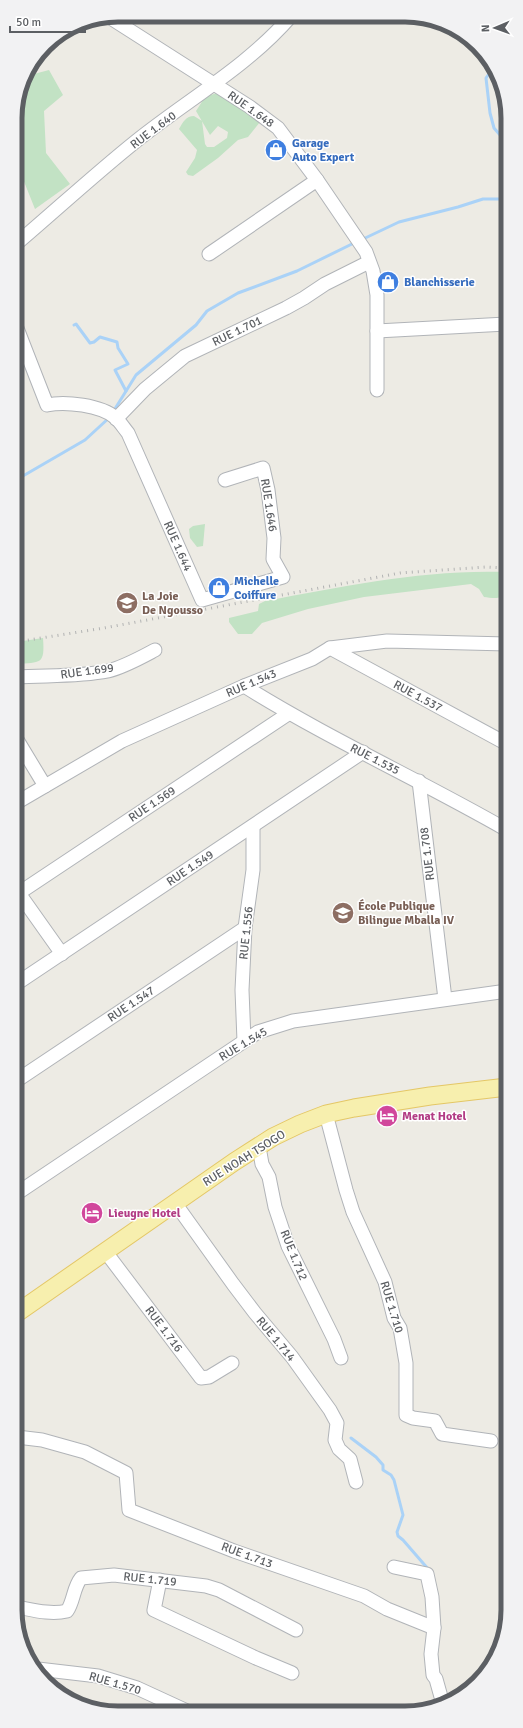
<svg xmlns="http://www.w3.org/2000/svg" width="523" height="1728" viewBox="0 0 523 1728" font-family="Signika,sans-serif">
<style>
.green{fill:#c2e2c4}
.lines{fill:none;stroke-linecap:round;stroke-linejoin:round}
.stream{stroke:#aad2f7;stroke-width:3}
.minor-casing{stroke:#b1b4b8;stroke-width:15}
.major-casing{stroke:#e4c766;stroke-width:19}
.minor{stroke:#fff;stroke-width:13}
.major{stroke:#f7efae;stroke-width:17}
.rail{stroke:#b2b3b3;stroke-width:3;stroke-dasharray:1 5;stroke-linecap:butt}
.labels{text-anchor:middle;stroke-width:3;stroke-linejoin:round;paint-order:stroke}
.street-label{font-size:12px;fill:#5c5f63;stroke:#fff}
.shop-label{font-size:12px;font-weight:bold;fill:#366cbe;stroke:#fff;text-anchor:start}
.education-label{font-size:12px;font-weight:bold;fill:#785e54;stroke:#fff;text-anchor:start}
.hotel-label{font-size:12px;font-weight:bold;fill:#b23c85;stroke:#fff;text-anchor:start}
.rim{fill:none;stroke:#5c5f63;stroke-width:5}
</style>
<rect width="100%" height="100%" fill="#edebe4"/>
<g class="green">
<path d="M 49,70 L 63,95 L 44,111 L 46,153 L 70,184 L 35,209 L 15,159 L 15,111 L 22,82 L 34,74 Z"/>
<path d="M 220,92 L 260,122 L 248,137 L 238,140 L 218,158 L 193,176 L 188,175 L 186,172 L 195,158 L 197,150 L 179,129 C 183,122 186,116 194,116 L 202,121 L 205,144 L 207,147 L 214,147 L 227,138 L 228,132 L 218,126 L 210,135 L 196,111 L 205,97 Z"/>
<path d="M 205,524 L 203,546 L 197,547 L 190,538 L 189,529 L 193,526 Z"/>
<path d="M 507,572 L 507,593 C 501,600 492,598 484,597 L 479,589 L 471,584 L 364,597 L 308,609 L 262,623 L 252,634 L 238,634 L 229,622 L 229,618 L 258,611 L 259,604 L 265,601 C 345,586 425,569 507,572 Z"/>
<path d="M 43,638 C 45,665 41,662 16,664 L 16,642 Z"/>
</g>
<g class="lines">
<g class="stream">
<path d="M 491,71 L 486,78 L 490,113 L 494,128 L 506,142"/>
<path d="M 361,240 L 399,222 L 458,207 L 483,199 L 506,199"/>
<path d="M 74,325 L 76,324 L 90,343 L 94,342 L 100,337 L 117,342 L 118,348 L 128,364 L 115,370 L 126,391"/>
<path d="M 113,412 L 136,375 L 196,325 L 207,311 L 238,293 L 297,271 L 356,242"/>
<path d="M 16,480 L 85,440 L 110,417"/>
<path d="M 351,1438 L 376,1457 L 383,1465 L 383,1470 L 391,1475 L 394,1480 L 403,1515 L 397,1532 L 398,1536 L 403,1540 L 429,1570"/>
</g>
<g class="minor-casing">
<g id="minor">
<path d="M 109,17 L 250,107 L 278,128 L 317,180 L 366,252 L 373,271 L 377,295 L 377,390"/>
<path d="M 15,245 C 55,211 94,175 135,142 C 187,100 247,67 291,16"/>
<path d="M 209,254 L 317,180"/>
<path d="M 15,323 L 47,405 C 65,401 101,405 116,418 C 120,422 124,428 128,433 L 202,600 L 283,577 L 273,559 L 274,538 L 268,490 L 263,468 L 225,480"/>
<path d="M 377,331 L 506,324"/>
<path d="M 116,419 L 145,389 L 185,356 L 286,308 L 304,298 L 325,284 L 369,262"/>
<path d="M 330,648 L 507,744"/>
<path d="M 16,677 C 46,675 78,677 108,671 C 124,667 140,658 155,650"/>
<path d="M 244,686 C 329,739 420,780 507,830"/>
<path d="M 16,738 L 45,786"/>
<path d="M 419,781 L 445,999"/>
<path d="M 16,803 L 122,741 L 244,686 L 312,659 L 330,648 L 387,641 L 507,644"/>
<path d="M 16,889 L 62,954"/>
<path d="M 16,895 L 288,714"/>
<path d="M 16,984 L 363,752"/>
<path d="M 244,1041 L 242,990 L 245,928 L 253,870 L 253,826"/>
<path d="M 16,1081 L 245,928"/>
<path d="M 326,1114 L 346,1190 L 353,1212 L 385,1282 L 394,1318 L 400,1328 L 406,1363 L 406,1415 L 413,1418 L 435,1421 L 442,1434 L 491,1441"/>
<path d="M 259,1147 L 262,1164 L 269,1177 L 275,1207 L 288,1246 L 334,1339 L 341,1358"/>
<path d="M 16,1194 L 258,1032 L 293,1021 L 507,991"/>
<path d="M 175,1203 L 233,1284 L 255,1313 L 292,1357 L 330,1410 L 337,1423 L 335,1440 L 339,1449 L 350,1459 L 356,1482"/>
<path d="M 105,1251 L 201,1378 L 209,1377 L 232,1363"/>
<path d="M 17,1437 L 42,1440 L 85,1452 L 126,1473 L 129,1510 L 234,1551 L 364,1596 L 387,1609 L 434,1628 L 431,1654 L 433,1675 L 436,1679 L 443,1704"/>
<path d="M 394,1567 L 427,1574 L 432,1597 L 434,1628"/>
<path d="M 160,1580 L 154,1610 L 256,1658 L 292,1673"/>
<path d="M 17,1607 C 33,1610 51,1615 67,1611 C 74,1601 73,1588 81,1578 L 114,1575 L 206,1586 L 219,1590 L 296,1630"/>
<path d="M 38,1669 L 98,1676 L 137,1688 L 187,1711"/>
</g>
</g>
<g class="major-casing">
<path id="major" d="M 17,1313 L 234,1162 L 273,1137 L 300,1124 L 326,1114 L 354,1108 L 430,1096 L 507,1087"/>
</g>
<use href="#minor" class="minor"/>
<use href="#major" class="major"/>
<path class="rail" d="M 16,642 L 104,628 L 400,573 L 486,567 L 507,568"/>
</g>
<defs>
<g id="shop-disc" transform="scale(1.15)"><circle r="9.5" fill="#3f7fe0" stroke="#fff"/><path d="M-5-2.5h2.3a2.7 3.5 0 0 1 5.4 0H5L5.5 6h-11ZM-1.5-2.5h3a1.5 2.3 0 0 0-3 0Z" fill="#fff"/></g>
<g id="school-disc" transform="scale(1.15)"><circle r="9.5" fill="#8d6e63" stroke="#fff"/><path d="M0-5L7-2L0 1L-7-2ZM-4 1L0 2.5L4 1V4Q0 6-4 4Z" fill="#fff"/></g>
<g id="hotel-disc" transform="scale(1.15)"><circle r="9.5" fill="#d1479c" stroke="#fff"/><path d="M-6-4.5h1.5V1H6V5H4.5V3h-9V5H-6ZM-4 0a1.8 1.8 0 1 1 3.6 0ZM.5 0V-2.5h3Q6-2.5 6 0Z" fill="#fff"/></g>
</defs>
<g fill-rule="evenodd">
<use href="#shop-disc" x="276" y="150"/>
<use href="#shop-disc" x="388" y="282"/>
<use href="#shop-disc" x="219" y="588"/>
<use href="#school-disc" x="127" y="603"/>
<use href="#school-disc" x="343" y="913"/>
<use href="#hotel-disc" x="387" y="1116"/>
<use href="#hotel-disc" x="92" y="1213"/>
</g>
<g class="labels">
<g class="street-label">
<text transform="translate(251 109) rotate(35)" y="4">RUE 1.648</text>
<text transform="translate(153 130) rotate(-37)" y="4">RUE 1.640</text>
<text transform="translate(237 331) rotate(-26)" y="4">RUE 1.701</text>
<text transform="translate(269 505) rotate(81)" y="4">RUE 1.646</text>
<text transform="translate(178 546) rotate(66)" y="4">RUE 1.644</text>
<text transform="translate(87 671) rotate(-8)" y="4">RUE 1.699</text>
<text transform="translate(251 683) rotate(-23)" y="4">RUE 1.543</text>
<text transform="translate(418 696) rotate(28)" y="4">RUE 1.537</text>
<text transform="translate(375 759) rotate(27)" y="4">RUE 1.535</text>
<text transform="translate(152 804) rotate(-34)" y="4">RUE 1.569</text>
<text transform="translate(427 854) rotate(-97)" y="4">RUE 1.708</text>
<text transform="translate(190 868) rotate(-34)" y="4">RUE 1.549</text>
<text transform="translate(246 933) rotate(-84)" y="4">RUE 1.556</text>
<text transform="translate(131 1004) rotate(-34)" y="4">RUE 1.547</text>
<text transform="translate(243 1044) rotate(-31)" y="4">RUE 1.545</text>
<text transform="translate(244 1158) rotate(-32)" y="4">RUE NOAH TSOGO</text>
<text transform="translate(294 1255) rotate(68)" y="4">RUE 1.712</text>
<text transform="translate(392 1307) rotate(73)" y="4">RUE 1.710</text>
<text transform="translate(164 1329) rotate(53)" y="4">RUE 1.716</text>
<text transform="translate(276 1339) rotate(50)" y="4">RUE 1.714</text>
<text transform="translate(247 1555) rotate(20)" y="4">RUE 1.713</text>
<text transform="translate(150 1579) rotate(6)" y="4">RUE 1.719</text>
<text transform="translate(115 1683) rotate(16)" y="4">RUE 1.570</text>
</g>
<g class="shop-label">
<text x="292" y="147">Garage<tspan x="292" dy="14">Auto Expert</tspan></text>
<text x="404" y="286">Blanchisserie</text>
<text x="234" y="585">Michelle<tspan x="234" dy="14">Coiffure</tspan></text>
</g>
<g class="education-label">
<text x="142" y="600">La Joie<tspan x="142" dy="14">De Ngousso</tspan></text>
<text x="358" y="910">École Publique<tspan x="358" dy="14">Bilingue Mballa IV</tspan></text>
</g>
<g class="hotel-label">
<text x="402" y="1120">Menat Hotel</text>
<text x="108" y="1217">Lieugne Hotel</text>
</g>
</g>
<path d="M0 0H523V1728H0ZM118 22H405A96 96 0 0 1 501 118V1610A96 96 0 0 1 405 1706H118A96 96 0 0 1 22 1610V118A96 96 0 0 1 118 22Z" fill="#f2f2f3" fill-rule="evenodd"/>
<path class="rim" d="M118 22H405A96 96 0 0 1 501 118V1610A96 96 0 0 1 405 1706H118A96 96 0 0 1 22 1610V118A96 96 0 0 1 118 22Z"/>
<g transform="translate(495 28) rotate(268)" stroke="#ffffff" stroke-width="3" paint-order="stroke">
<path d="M0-3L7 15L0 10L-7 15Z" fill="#5c5f63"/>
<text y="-6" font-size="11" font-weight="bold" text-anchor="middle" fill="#5c5f63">N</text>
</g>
<path d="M10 26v6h75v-6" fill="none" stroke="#5c5f63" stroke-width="2"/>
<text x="16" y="26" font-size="12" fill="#5c5f63" stroke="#ffffff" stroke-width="3" paint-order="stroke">50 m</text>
</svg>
